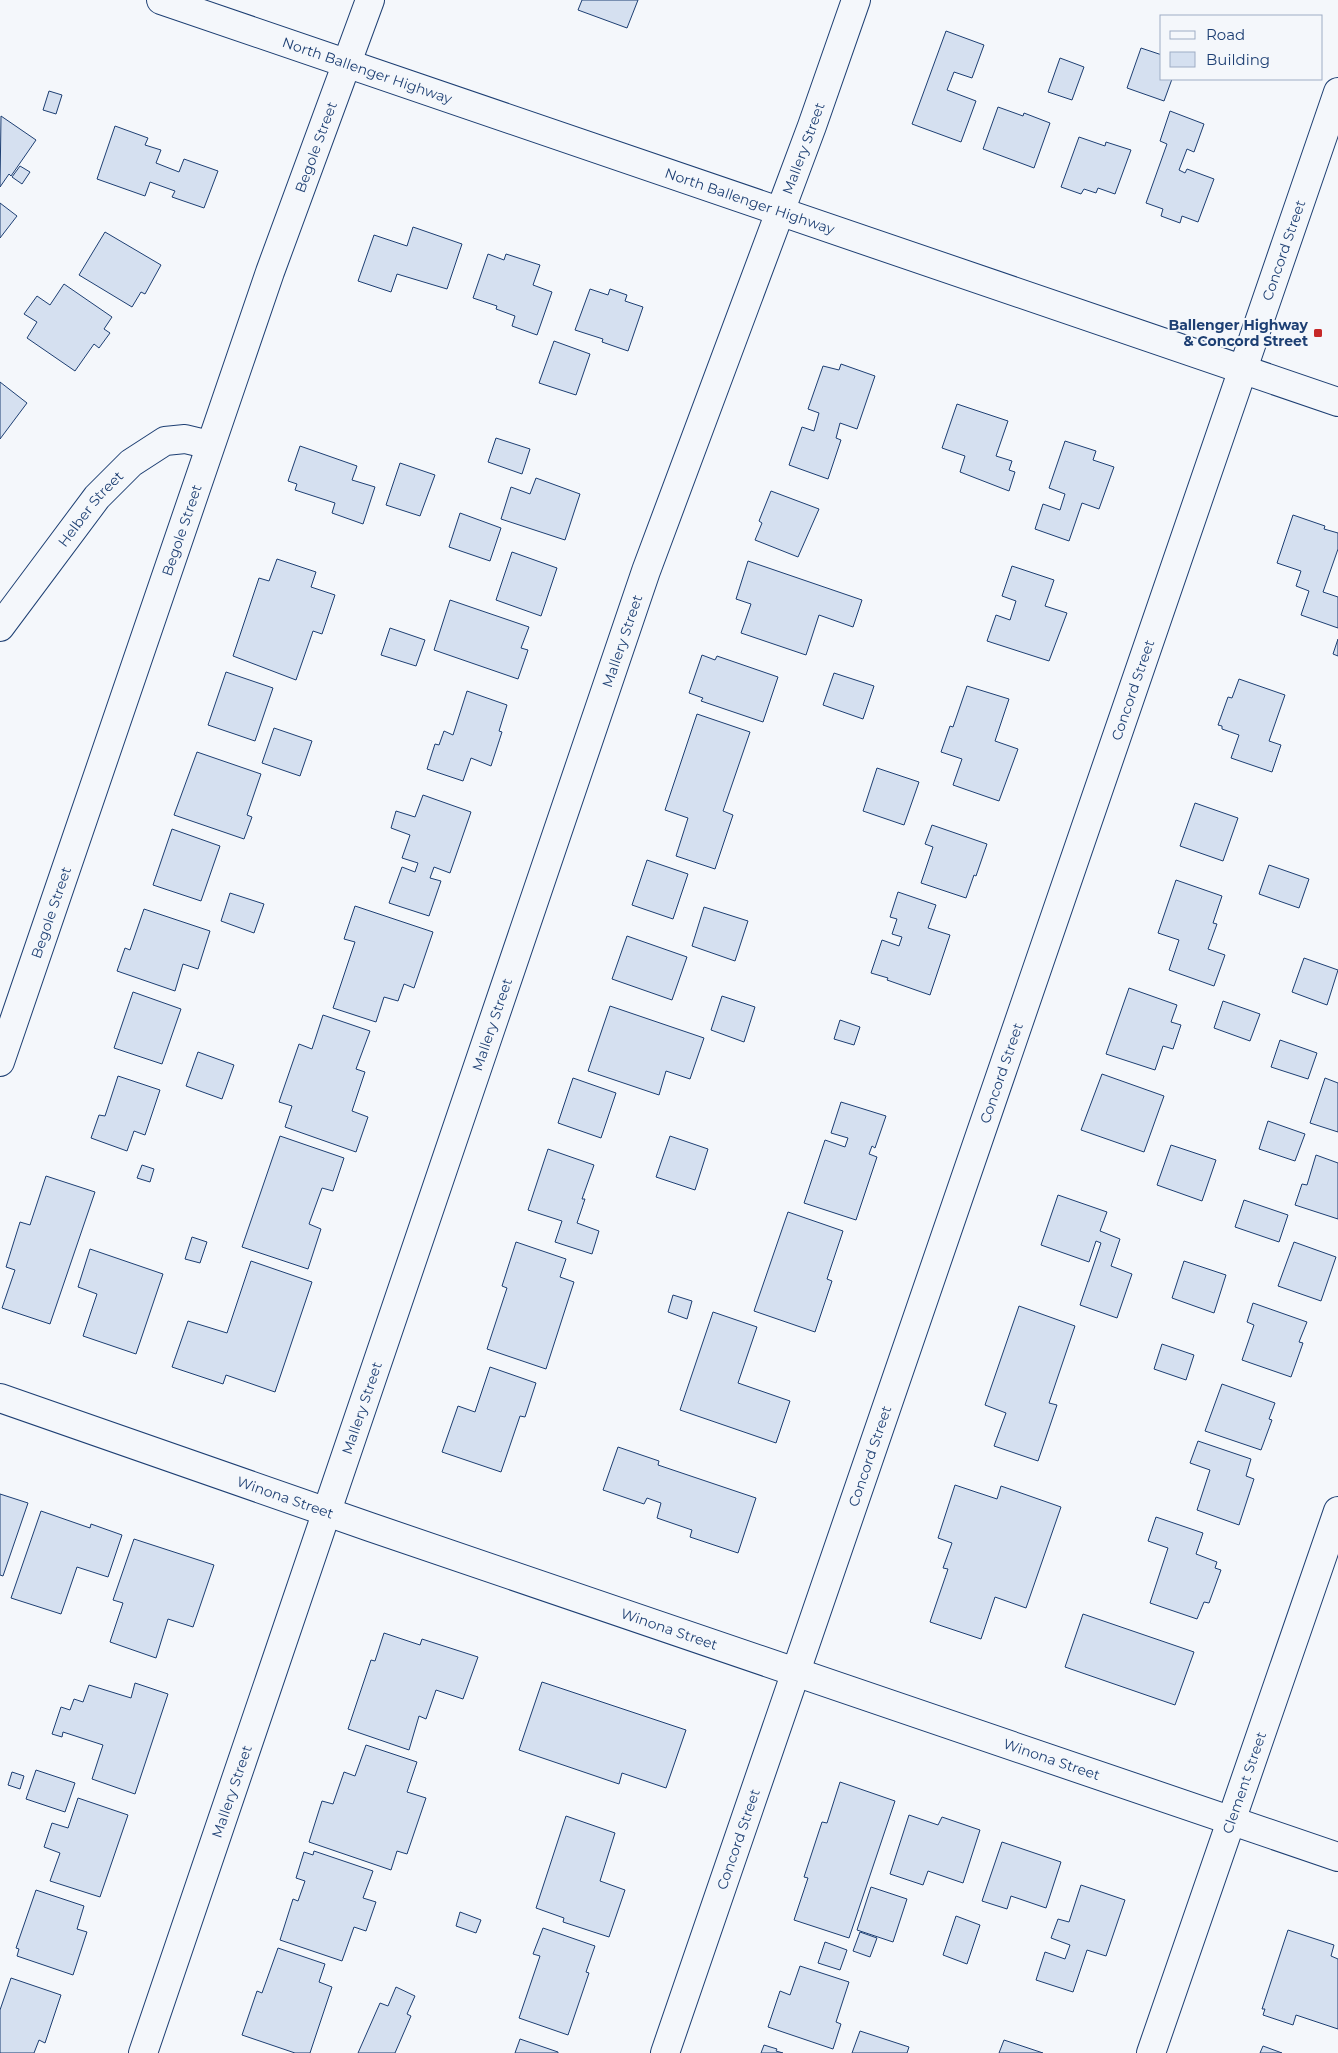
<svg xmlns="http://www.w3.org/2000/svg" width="1338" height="2053" viewBox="0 0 1338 2053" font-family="Montserrat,sans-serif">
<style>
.building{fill:#d5e0f0;stroke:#1d3f73}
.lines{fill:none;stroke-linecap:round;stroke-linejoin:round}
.minor-casing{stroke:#1d3f73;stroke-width:30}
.major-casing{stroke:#1d3f73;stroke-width:30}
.minor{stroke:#f4f7fb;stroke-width:28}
.major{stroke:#f4f7fb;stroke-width:28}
.poi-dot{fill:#c62828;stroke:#f4f7fb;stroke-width:2}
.labels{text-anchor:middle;stroke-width:4;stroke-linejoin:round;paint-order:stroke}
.street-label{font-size:14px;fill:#1d3f73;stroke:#f4f7fb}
.poi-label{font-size:14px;font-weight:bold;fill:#1d3f73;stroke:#f4f7fb;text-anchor:end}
</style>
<rect width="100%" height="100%" fill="#f4f7fb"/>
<g class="building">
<path d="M 582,0 L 638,0 L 627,28 L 578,10 Z"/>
<path d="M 946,31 L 984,45 L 972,78 L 954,72 L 947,90 L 976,101 L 961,142 L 912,124 Z"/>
<path d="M 1141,48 L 1162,55 L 1162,79 L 1172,79 L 1164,101 L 1127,88 Z"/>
<path d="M 1060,58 L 1084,67 L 1072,100 L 1048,92 Z"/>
<path d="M 49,91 L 62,95 L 56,114 L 43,110 Z"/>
<path d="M 998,107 L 1023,116 L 1024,113 L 1050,123 L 1034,168 L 983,149 Z"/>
<path d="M 1170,111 L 1204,124 L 1194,152 L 1187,149 L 1179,170 L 1185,173 L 1187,169 L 1214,179 L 1198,222 L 1182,216 L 1180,223 L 1161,216 L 1163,209 L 1146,203 L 1167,144 L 1160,141 Z"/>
<path d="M 1,116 L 36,140 L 11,176 L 9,174 L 0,187 Z"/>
<path d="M 115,126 L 148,138 L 145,145 L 161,150 L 156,163 L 179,172 L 184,159 L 218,171 L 204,208 L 172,197 L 175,191 L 150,182 L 145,196 L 97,179 Z"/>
<path d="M 1079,137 L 1105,146 L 1106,142 L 1131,150 L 1115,194 L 1098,188 L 1096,193 L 1084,189 L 1081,194 L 1061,187 Z"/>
<path d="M 20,166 L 30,172 L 22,184 L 12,177 Z"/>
<path d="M 0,203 L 17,216 L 0,238 Z"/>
<path d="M 413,227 L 462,244 L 447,289 L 397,274 L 391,292 L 358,281 L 374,235 L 407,246 Z"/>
<path d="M 105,232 L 161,265 L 145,294 L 141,292 L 132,307 L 79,275 Z"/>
<path d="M 488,254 L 504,260 L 506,254 L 540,265 L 533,285 L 552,292 L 537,335 L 512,326 L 515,316 L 496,309 L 497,306 L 473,298 Z"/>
<path d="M 64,284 L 112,317 L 104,329 L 110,333 L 99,348 L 94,344 L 75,371 L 27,338 L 37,322 L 24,314 L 37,296 L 50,305 Z"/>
<path d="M 590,289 L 608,295 L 610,289 L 627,295 L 625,301 L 643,307 L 628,351 L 602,342 L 603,339 L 575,330 Z"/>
<path d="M 554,341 L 590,354 L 576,395 L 539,383 Z"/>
<path d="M 841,364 L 875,376 L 857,429 L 840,423 L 836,438 L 841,440 L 828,479 L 789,465 L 802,427 L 814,431 L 819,413 L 808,409 L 823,366 L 839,370 Z"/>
<path d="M 0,382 L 27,403 L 0,439 Z"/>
<path d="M 957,404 L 1008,421 L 996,456 L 1012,461 L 1009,470 L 1015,472 L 1009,491 L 960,472 L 965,456 L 942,448 Z"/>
<path d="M 496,438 L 530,449 L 522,474 L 488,462 Z"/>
<path d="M 1065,441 L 1096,451 L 1093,460 L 1114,467 L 1099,509 L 1082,503 L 1069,541 L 1035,529 L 1043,504 L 1060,510 L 1065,494 L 1049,488 Z"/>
<path d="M 300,446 L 357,466 L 352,480 L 375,487 L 363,524 L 332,513 L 335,503 L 295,490 L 297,484 L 288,481 Z"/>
<path d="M 400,463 L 435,475 L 420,516 L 386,505 Z"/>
<path d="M 536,478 L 580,494 L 565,540 L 501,519 L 511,487 L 530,494 Z"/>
<path d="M 771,491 L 819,509 L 798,557 L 755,540 L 762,523 L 759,521 Z"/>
<path d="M 460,513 L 501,528 L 490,561 L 449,547 Z"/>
<path d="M 1293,515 L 1325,526 L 1324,529 L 1338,533 L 1338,549 L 1323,592 L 1338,597 L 1338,628 L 1301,615 L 1309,591 L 1296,586 L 1301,571 L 1277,563 Z"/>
<path d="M 512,552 L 557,568 L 541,616 L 496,600 Z"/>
<path d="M 277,559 L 316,572 L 311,587 L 335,595 L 322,634 L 313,631 L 296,680 L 233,656 L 259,578 L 269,581 Z"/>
<path d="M 748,561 L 862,600 L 853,627 L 819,615 L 806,655 L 741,633 L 751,604 L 736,599 Z"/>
<path d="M 1012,566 L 1054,580 L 1045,606 L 1067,613 L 1049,661 L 987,641 L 996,615 L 1010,620 L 1016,601 L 1002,596 Z"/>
<path d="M 450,600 L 529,627 L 521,648 L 528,650 L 518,679 L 434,650 Z"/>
<path d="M 390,628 L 425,640 L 416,666 L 381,655 Z"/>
<path d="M 1338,639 L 1338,656 L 1333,654 Z"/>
<path d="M 702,655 L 715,660 L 717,656 L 778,677 L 763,722 L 701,701 L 703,698 L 689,693 Z"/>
<path d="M 226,672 L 273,688 L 255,741 L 208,725 Z"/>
<path d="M 834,673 L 874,686 L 863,719 L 823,705 Z"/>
<path d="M 1239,679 L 1285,695 L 1269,741 L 1281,745 L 1272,772 L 1231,758 L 1239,735 L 1222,729 L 1222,726 L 1218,725 L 1228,697 L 1232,698 Z"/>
<path d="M 967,686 L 1009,699 L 995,741 L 1018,749 L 999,801 L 953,785 L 962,759 L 941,752 L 950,726 L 953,727 Z"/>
<path d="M 467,691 L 507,705 L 499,731 L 502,732 L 491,766 L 471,758 L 463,781 L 427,769 L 435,744 L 439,745 L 444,731 L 453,735 Z"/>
<path d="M 697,714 L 750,732 L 723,811 L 733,815 L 715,869 L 676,856 L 688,818 L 665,810 Z"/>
<path d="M 274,728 L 312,741 L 300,776 L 262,763 Z"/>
<path d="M 197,752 L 261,774 L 247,815 L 252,817 L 244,839 L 174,815 Z"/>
<path d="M 877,768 L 919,782 L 904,825 L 863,811 Z"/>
<path d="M 423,795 L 471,812 L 450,873 L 434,867 L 430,878 L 441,881 L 429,916 L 389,903 L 402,867 L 415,872 L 418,863 L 402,858 L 410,835 L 391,828 L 396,811 L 415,817 Z"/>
<path d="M 1195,803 L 1238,818 L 1223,861 L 1180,846 Z"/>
<path d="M 932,825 L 987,844 L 976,876 L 974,875 L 966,898 L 921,883 L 933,847 L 925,844 Z"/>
<path d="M 172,829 L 220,846 L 201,901 L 153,885 Z"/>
<path d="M 647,860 L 688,874 L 673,919 L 632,905 Z"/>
<path d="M 1269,865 L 1309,879 L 1299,908 L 1259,894 Z"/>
<path d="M 1176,880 L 1222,896 L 1213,923 L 1217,924 L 1208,949 L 1225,955 L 1214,986 L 1169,970 L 1179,940 L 1158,933 Z"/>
<path d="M 898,892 L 936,905 L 928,928 L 950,935 L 930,995 L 887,980 L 888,978 L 871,973 L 882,940 L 899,946 L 902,937 L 892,934 L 897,919 L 890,917 Z"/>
<path d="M 230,893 L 264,904 L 254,933 L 221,921 Z"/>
<path d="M 355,906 L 433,932 L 414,988 L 404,984 L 398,1001 L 384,997 L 376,1022 L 333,1008 L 355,942 L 344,939 Z"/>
<path d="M 704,907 L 748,921 L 735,961 L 692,946 Z"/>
<path d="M 144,909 L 210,931 L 198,969 L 183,964 L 175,991 L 117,971 L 125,948 L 130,950 Z"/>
<path d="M 627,936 L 687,957 L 672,1000 L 612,979 Z"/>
<path d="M 1304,958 L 1338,970 L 1327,1005 L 1292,992 Z"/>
<path d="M 1129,988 L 1177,1005 L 1171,1022 L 1181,1025 L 1173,1049 L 1163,1046 L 1155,1070 L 1106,1054 Z"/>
<path d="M 133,992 L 181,1009 L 162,1064 L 114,1048 Z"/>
<path d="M 722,996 L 755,1007 L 744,1042 L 711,1030 Z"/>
<path d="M 1223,1001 L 1260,1014 L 1250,1041 L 1214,1028 Z"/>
<path d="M 610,1006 L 704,1038 L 690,1079 L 666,1071 L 659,1095 L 588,1071 Z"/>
<path d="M 323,1015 L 370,1031 L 356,1069 L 365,1072 L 352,1111 L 368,1117 L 356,1152 L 285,1127 L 292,1106 L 279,1102 L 299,1044 L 312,1049 Z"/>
<path d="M 840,1020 L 860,1027 L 854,1045 L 834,1039 Z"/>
<path d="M 1280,1040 L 1317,1053 L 1308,1079 L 1271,1067 Z"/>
<path d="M 198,1052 L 234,1065 L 222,1099 L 186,1086 Z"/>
<path d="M 1102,1074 L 1164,1096 L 1144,1152 L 1081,1130 Z"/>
<path d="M 118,1076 L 160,1090 L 145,1135 L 134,1131 L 127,1151 L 91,1138 L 99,1115 L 105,1116 Z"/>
<path d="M 573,1078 L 616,1093 L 601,1138 L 558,1123 Z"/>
<path d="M 1325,1078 L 1338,1083 L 1338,1132 L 1310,1123 Z"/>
<path d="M 841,1102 L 886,1116 L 875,1148 L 872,1146 L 869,1154 L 877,1157 L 856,1220 L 804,1203 L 825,1140 L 845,1147 L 848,1138 L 831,1133 Z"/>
<path d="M 1268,1121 L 1305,1134 L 1295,1161 L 1259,1149 Z"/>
<path d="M 280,1136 L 344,1158 L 333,1191 L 322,1188 L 309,1224 L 321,1229 L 308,1269 L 242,1247 Z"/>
<path d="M 670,1136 L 708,1149 L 695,1190 L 656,1177 Z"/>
<path d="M 1171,1145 L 1216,1160 L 1202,1201 L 1157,1185 Z"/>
<path d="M 548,1149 L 594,1165 L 582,1199 L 585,1199 L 577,1223 L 599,1231 L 592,1254 L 555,1242 L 562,1221 L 528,1210 Z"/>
<path d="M 1316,1155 L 1338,1163 L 1338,1219 L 1295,1205 L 1302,1184 L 1307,1185 Z"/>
<path d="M 142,1165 L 154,1169 L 150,1182 L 137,1178 Z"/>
<path d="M 46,1176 L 95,1192 L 50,1324 L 2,1308 L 15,1270 L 6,1267 L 20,1222 L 30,1225 Z"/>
<path d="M 1058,1195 L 1107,1212 L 1100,1231 L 1120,1239 L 1111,1266 L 1132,1274 L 1117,1318 L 1080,1305 L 1101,1243 L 1096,1241 L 1089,1262 L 1041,1245 Z"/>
<path d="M 1244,1200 L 1288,1215 L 1279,1242 L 1235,1227 Z"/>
<path d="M 788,1212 L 843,1231 L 827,1279 L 832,1281 L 815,1332 L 754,1311 Z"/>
<path d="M 192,1237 L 207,1242 L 200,1263 L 185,1259 Z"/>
<path d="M 516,1242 L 566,1259 L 560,1277 L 574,1282 L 546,1369 L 487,1349 L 507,1288 L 502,1286 Z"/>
<path d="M 1294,1242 L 1336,1257 L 1321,1301 L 1278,1286 Z"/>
<path d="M 90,1249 L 163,1274 L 136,1354 L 83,1336 L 97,1294 L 78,1287 Z"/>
<path d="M 251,1261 L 312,1282 L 275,1392 L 226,1375 L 223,1384 L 172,1367 L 188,1321 L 227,1333 Z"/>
<path d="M 1184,1261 L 1226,1275 L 1214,1313 L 1172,1298 Z"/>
<path d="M 673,1295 L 692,1301 L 687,1319 L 668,1312 Z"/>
<path d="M 1253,1303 L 1307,1322 L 1299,1342 L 1303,1343 L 1291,1377 L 1242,1360 L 1254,1325 L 1247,1322 Z"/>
<path d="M 1019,1306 L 1075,1326 L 1049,1403 L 1057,1405 L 1038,1461 L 994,1446 L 1006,1413 L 985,1405 Z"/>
<path d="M 713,1312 L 757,1327 L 738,1383 L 790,1401 L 776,1443 L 680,1410 Z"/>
<path d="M 1162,1344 L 1194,1355 L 1186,1380 L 1154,1369 Z"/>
<path d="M 490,1367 L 536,1383 L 525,1417 L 520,1416 L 501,1472 L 442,1452 L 458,1406 L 475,1412 Z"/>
<path d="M 1222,1384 L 1275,1403 L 1269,1419 L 1272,1420 L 1261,1450 L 1205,1431 Z"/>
<path d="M 1198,1441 L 1251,1459 L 1246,1476 L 1254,1479 L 1239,1525 L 1197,1510 L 1210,1470 L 1190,1463 Z"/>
<path d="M 618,1447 L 659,1461 L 658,1465 L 756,1498 L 738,1553 L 690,1537 L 692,1530 L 657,1518 L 661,1503 L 647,1498 L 644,1504 L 603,1490 Z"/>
<path d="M 955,1485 L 997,1499 L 1001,1486 L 1061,1507 L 1026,1608 L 995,1597 L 981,1639 L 930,1622 L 948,1569 L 943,1568 L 952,1543 L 938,1538 Z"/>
<path d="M 0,1494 L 28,1503 L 3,1576 L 0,1575 Z"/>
<path d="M 41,1511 L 90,1528 L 91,1524 L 122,1535 L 108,1577 L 77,1567 L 61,1614 L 11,1598 Z"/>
<path d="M 1156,1517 L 1203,1533 L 1196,1554 L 1217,1562 L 1215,1568 L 1221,1570 L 1209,1603 L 1204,1602 L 1197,1619 L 1150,1603 L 1168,1548 L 1148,1541 Z"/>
<path d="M 134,1539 L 214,1565 L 193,1627 L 168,1619 L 156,1658 L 110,1642 L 123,1603 L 113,1600 Z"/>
<path d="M 1083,1614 L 1194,1652 L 1175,1705 L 1065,1667 Z"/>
<path d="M 384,1633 L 420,1645 L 422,1639 L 478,1657 L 463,1699 L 436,1690 L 426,1719 L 419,1716 L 409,1750 L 348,1729 L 371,1660 L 375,1661 Z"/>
<path d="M 542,1682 L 686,1730 L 666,1788 L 622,1773 L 619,1784 L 519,1750 Z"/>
<path d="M 135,1683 L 168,1694 L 135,1794 L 92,1779 L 103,1745 L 63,1732 L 62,1737 L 52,1734 L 61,1707 L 70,1710 L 74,1699 L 83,1702 L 89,1685 L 131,1698 Z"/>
<path d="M 366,1745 L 417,1762 L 407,1792 L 426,1798 L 407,1854 L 397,1851 L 391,1870 L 309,1842 L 322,1801 L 333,1804 L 344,1772 L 355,1776 Z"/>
<path d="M 36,1770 L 75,1783 L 65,1812 L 26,1799 Z"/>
<path d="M 12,1772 L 24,1776 L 20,1789 L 8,1785 Z"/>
<path d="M 840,1782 L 895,1801 L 849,1938 L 794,1920 L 808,1878 L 804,1877 L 822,1822 L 827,1823 Z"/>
<path d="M 78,1798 L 128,1815 L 100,1897 L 50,1881 L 60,1853 L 44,1847 L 52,1823 L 68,1828 Z"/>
<path d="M 909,1815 L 938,1825 L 942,1817 L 980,1830 L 963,1883 L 928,1871 L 923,1885 L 890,1874 Z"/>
<path d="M 566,1816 L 615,1833 L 600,1881 L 625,1890 L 609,1937 L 563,1922 L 564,1918 L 536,1908 Z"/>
<path d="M 1002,1842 L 1061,1862 L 1046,1908 L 1011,1896 L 1007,1909 L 982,1901 Z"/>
<path d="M 314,1851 L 373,1871 L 363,1898 L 376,1902 L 366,1931 L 354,1927 L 342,1961 L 280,1940 L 293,1899 L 298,1901 L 305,1881 L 296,1878 L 304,1852 L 313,1855 Z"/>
<path d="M 1081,1885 L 1125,1900 L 1106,1956 L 1087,1950 L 1073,1992 L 1036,1980 L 1045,1952 L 1065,1959 L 1070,1945 L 1051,1938 L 1058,1919 L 1069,1922 Z"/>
<path d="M 871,1887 L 907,1899 L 893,1942 L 857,1930 Z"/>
<path d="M 36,1890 L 84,1906 L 77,1929 L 87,1932 L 73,1975 L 17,1956 L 19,1949 L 16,1948 Z"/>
<path d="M 460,1912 L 481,1920 L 476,1933 L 456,1926 Z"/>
<path d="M 956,1916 L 980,1925 L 967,1964 L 943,1955 Z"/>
<path d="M 543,1928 L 595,1946 L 586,1972 L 589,1973 L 568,2035 L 519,2018 L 540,1956 L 533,1954 Z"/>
<path d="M 1288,1930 L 1334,1945 L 1331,1956 L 1338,1959 L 1338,2029 L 1296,2015 L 1293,2025 L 1263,2015 L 1265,2009 L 1262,2009 Z"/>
<path d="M 860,1932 L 877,1938 L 870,1957 L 853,1951 Z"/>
<path d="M 825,1942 L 847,1950 L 840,1970 L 818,1963 Z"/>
<path d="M 278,1948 L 325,1964 L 319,1982 L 332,1987 L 310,2053 L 295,2053 L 242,2035 L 257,1991 L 262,1993 Z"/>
<path d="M 800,1966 L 849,1982 L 836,2022 L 841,2024 L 833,2049 L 768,2027 L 780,1991 L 790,1995 Z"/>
<path d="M 11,1978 L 61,1995 L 45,2043 L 39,2040 L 34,2053 L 0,2053 L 0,2010 Z"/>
<path d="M 396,1987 L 415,1996 L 407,2014 L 411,2016 L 395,2053 L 358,2053 L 380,2003 L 388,2006 Z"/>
<path d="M 860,2031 L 909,2047 L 907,2053 L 852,2053 Z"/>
<path d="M 520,2039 L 558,2052 L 558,2053 L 515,2053 Z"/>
<path d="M 1004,2040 L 1043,2053 L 999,2053 Z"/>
<path d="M 764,2045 L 777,2049 L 776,2051 L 783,2053 L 761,2053 Z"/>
<path d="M 1263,2046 L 1282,2053 L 1260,2053 Z"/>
</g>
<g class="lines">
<g class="minor-casing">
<g id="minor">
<path id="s1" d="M 0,627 L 97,497 L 131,463 L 165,441 L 185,439 L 210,445"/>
<path id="s2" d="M 0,1062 L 270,272 L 370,0"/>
<path id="s3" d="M 0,1398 L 370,1527 L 1338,1857"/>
<path id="s4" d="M 143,2053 L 646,571 L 812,126 L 856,0"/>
<path id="s5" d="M 665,2053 L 1338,92"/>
<path id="s6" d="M 1151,2053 L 1338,1511"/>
</g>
</g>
<g class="major-casing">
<g id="major">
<path id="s7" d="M 161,0 L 1338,402"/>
</g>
</g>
<use href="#minor" class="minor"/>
<use href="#major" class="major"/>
</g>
<rect class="poi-dot" x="1313" y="328" width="10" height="10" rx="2.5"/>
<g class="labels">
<g class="street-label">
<text dy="5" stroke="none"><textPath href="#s7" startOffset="218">North Ballenger Highway</textPath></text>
<text dy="5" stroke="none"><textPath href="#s4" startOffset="2016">Mallery Street</textPath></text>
<text dy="5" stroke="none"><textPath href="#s2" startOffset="968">Begole Street</textPath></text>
<text dy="5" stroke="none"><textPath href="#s7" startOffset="622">North Ballenger Highway</textPath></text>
<text dy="5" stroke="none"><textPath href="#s5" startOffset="1906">Concord Street</textPath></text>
<text dy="5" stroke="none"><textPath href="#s1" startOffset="149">Helber Street</textPath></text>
<text dy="5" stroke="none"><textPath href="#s2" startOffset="562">Begole Street</textPath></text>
<text dy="5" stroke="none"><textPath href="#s4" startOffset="1491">Mallery Street</textPath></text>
<text dy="5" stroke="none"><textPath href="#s5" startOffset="1441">Concord Street</textPath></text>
<text dy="5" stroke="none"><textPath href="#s2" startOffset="158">Begole Street</textPath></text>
<text dy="5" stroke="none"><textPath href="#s4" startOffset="1086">Mallery Street</textPath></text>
<text dy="5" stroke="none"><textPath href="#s5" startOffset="1036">Concord Street</textPath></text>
<text dy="5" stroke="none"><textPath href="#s4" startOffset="681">Mallery Street</textPath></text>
<text dy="5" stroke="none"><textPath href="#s5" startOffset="631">Concord Street</textPath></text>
<text dy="5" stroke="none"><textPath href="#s3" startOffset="302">Winona Street</textPath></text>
<text dy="5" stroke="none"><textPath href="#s3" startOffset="708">Winona Street</textPath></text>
<text dy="5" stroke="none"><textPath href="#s3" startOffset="1112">Winona Street</textPath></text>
<text dy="5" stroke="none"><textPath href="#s6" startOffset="286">Clement Street</textPath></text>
<text dy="5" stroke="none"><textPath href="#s4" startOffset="276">Mallery Street</textPath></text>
<text dy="5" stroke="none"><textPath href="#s5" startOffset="226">Concord Street</textPath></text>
</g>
<g class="poi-label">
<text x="1308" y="330">Ballenger Highway<tspan x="1308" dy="16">&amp; Concord Street</tspan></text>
</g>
</g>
<rect x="1160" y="15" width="162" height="65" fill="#f4f7fb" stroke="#9eadc5"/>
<rect x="1170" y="31" width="25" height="8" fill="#f4f7fb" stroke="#9eadc5"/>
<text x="1206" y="40" font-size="15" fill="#1d3f73">Road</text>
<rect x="1170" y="52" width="25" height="15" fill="#d5e0f0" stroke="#9eadc5"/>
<text x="1206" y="65" font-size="15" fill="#1d3f73">Building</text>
</svg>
